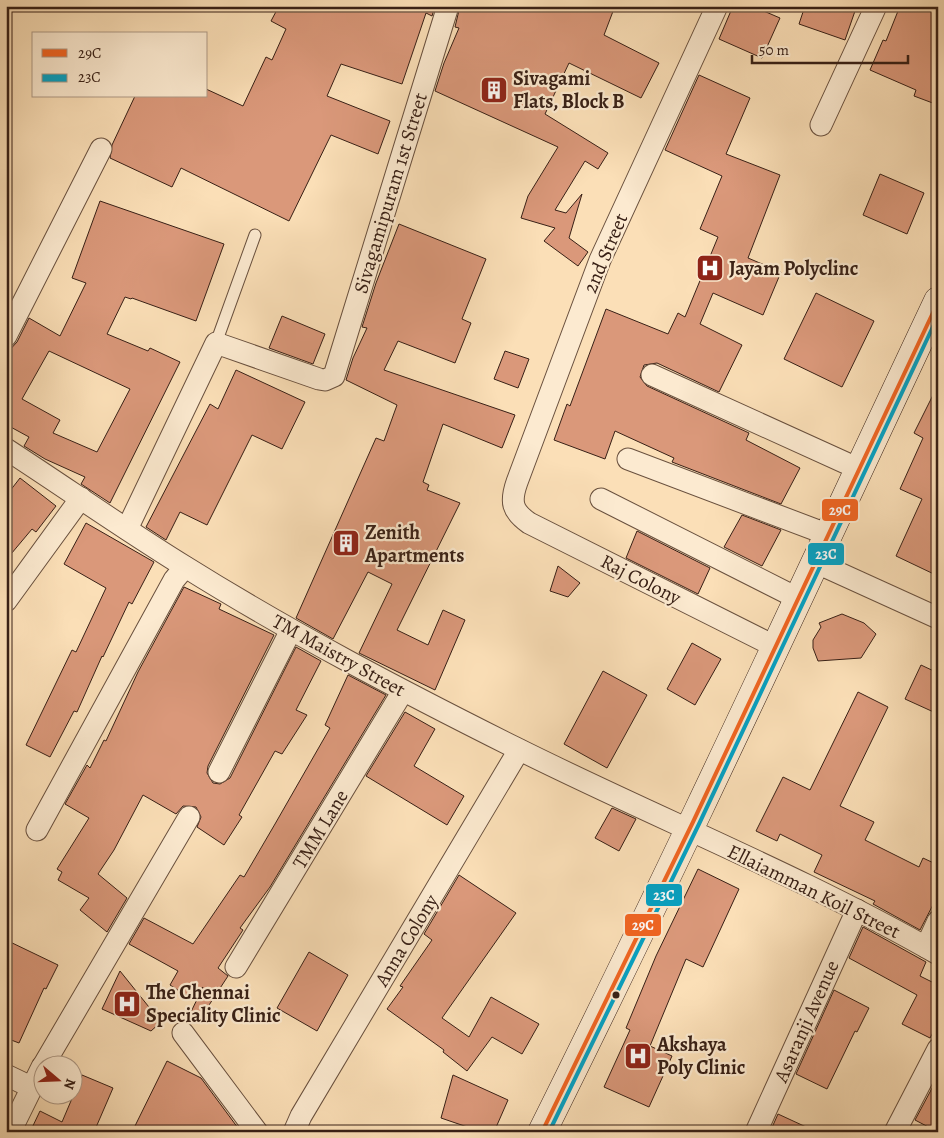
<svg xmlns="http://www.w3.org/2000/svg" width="944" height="1138" viewBox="0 0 944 1138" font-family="Alegreya,serif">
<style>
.building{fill:#da987a;stroke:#382016;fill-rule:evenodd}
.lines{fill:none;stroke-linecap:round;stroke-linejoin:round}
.service-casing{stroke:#69503e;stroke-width:13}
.minor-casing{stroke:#69503e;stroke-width:23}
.secondary-casing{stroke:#382016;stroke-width:29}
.service{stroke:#fcead0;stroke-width:11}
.minor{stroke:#fcead0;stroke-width:21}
.secondary{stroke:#fcead0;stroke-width:28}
.bus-1-casing{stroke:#fcead0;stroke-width:8}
.bus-2-casing{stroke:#fcead0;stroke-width:8}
.bus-1{stroke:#f26522;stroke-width:4}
.bus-2{stroke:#03a2c5;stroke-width:4}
.bus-dot{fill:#382016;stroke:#fcead0;stroke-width:2}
.labels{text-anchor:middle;stroke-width:4.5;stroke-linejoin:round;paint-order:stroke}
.poi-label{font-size:20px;font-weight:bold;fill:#382016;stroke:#fcead0;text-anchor:start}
.street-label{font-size:20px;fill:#382016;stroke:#fcead0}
.line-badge{stroke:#fcead0;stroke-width:2}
.badge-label{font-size:14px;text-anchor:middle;font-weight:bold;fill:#fff}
</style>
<rect width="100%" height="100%" fill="#fbdfb7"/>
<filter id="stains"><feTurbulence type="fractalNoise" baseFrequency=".004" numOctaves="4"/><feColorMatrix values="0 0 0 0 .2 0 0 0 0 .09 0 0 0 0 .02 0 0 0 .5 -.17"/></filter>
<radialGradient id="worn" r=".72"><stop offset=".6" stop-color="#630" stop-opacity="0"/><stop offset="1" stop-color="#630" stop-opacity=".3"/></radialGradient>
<g class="building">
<path d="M 279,6 L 435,6 L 432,16 L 426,13 L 402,84 L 341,64 L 327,96 L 390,121 L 378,154 L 331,135 L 289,221 L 181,168 L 172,187 L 110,158 L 112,145 L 135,96 L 206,96 L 206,89 L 243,106 L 266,57 L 272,60 L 286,29 L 271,21 Z"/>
<path d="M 460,6 L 615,6 L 604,35 L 659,63 L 641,98 L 569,63 L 545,114 L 608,153 L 598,169 L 585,161 L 555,210 L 566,213 L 582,194 L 569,238 L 588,252 L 578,266 L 544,241 L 555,228 L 521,218 L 528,196 L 558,147 L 435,91 L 444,63 L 459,28 L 455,27 Z"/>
<path d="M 733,6 L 752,6 L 780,18 L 762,58 L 719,39 Z"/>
<path d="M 805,6 L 841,6 L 855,11 L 845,40 L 799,24 Z"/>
<path d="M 900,6 L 925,6 L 938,11 L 938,105 L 914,96 L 916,90 L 870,70 L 883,40 L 886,41 Z"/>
<path d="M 699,75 L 750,98 L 726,154 L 780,175 L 748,258 L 781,272 L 763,315 L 713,293 L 700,324 L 742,345 L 719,392 L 657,363 L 644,365 L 640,377 L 647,386 L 749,433 L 746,440 L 800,468 L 781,504 L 672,462 L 674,458 L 615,431 L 605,459 L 554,440 L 567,404 L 570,406 L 606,309 L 668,334 L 678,313 L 685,317 L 718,237 L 700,229 L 722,176 L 665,150 Z"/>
<path d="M 880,174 L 924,193 L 907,234 L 863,215 Z"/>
<path d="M 100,201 L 224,244 L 196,321 L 132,298 L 131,299 L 125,297 L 107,334 L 148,351 L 150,348 L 180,362 L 110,503 L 81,484 L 85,477 L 45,459 L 24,446 L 29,437 L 7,425 L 6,426 L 6,354 L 17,342 L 29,318 L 60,336 L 86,283 L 72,278 ZM 49,351 L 130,389 L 97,452 L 53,433 L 60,420 L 22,399 Z"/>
<path d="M 399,224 L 486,259 L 462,319 L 471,323 L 455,363 L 398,341 L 384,370 L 515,415 L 502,448 L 443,424 L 423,482 L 429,485 L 427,490 L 460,503 L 397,630 L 428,645 L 443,610 L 465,620 L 435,690 L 359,653 L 392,584 L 368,572 L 333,639 L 296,618 L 376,438 L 384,441 L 397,405 L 346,380 L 353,358 L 367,328 L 362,327 L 376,283 Z"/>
<path d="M 816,293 L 874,321 L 842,387 L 784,359 Z"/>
<path d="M 282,316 L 325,334 L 313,364 L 269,348 Z"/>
<path d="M 505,351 L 529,359 L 518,388 L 494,379 Z"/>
<path d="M 236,370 L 305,402 L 282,449 L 252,435 L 207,525 L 180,512 L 166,540 L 146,527 L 210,404 L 218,409 Z"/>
<path d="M 938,385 L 938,576 L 896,556 L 922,499 L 900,489 L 923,438 L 914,433 Z"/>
<path d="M 20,478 L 56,506 L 36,532 L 32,529 L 6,560 L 6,496 Z"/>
<path d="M 742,515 L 781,530 L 762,566 L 724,547 Z"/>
<path d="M 86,523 L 154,562 L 132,604 L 129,602 L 103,657 L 102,656 L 77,712 L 74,711 L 50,757 L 26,745 L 72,650 L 76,652 L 106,588 L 64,564 Z"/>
<path d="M 637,531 L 710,568 L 698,594 L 626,558 Z"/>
<path d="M 558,566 L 580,583 L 568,597 L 550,591 Z"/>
<path d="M 184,587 L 221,604 L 219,609 L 274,635 L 208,766 L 207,773 L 213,783 L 220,784 L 230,778 L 296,647 L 321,661 L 296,710 L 307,715 L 282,754 L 275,751 L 239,815 L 242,817 L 224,845 L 197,827 L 201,817 L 196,807 L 183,806 L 176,814 L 143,795 L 114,850 L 98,874 L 127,898 L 107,932 L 80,910 L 89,898 L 58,880 L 62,872 L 57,869 L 89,818 L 65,804 L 87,765 L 90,768 L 104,740 L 106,741 L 138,672 Z"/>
<path d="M 842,614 L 864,623 L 876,634 L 861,658 L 818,661 L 813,648 L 813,640 L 821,627 L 819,623 Z"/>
<path d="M 692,643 L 721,659 L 695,705 L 667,689 Z"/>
<path d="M 921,665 L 938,673 L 938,714 L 905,699 Z"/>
<path d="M 603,671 L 647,695 L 607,768 L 564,744 Z"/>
<path d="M 348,675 L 386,695 L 270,887 L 240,928 L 243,930 L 218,968 L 228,976 L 198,1022 L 189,1016 L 203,987 L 190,998 L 170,985 L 178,971 L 129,944 L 144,918 L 193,944 L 240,875 L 244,877 L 275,824 L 330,728 L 325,725 Z"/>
<path d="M 858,692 L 888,707 L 840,806 L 874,822 L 865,840 L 919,867 L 923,858 L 938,865 L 938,895 L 920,930 L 873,904 L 875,901 L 814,872 L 822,855 L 780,834 L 777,841 L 756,831 L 783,777 L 810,790 Z"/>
<path d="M 405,712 L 435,729 L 414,766 L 464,796 L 447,825 L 366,776 Z"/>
<path d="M 612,808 L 636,819 L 619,851 L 595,838 Z"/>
<path d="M 698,869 L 739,889 L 703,967 L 686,959 L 650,1046 L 672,1056 L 649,1107 L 604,1087 L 630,1030 L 626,1028 L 656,956 Z"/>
<path d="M 459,875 L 516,913 L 442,1018 L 469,1037 L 491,997 L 539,1024 L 522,1054 L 492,1037 L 467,1071 L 443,1052 L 444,1050 L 387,1009 L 403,987 L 400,986 L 432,940 L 424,934 Z"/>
<path d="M 863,927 L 926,962 L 920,976 L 938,985 L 938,1023 L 930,1038 L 902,1024 L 917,995 L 849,958 Z"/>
<path d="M 6,940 L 58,965 L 46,989 L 44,988 L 19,1043 L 6,1038 Z"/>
<path d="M 309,952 L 348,975 L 317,1031 L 277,1008 Z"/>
<path d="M 120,971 L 161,1022 L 151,1031 L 102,1009 Z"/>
<path d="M 834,990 L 869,1008 L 857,1032 L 855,1031 L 827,1089 L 796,1074 Z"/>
<path d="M 167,1061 L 201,1078 L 241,1132 L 132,1132 Z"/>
<path d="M 82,1075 L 113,1088 L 94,1132 L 30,1132 L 40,1111 L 62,1122 Z"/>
<path d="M 453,1075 L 508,1100 L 494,1132 L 482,1132 L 441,1118 Z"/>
<path d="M 938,1077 L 938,1132 L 915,1120 Z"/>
<path d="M 778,1114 L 817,1132 L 770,1132 Z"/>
</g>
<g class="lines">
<g class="service-casing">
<path id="service" d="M 216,343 L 255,235"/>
</g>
<g class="minor-casing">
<g id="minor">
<path d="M 717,6 L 600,260 L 517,482 C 510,502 512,511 529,523 L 776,647"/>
<path d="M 821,125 L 876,6"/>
<path d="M 6,336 L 101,149"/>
<path d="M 652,375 L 859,469"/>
<path d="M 6,449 C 66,488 124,529 184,566 C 291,633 404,692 516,748 C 656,818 802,876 938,954"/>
<path d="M 628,459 L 829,535"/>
<path d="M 601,499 L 799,599"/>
<path d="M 127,529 L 216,343 L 319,379 L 325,380 L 334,376 L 448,6"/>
<path d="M 817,563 L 938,618"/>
<path d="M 6,601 L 81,498"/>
<path d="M 219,772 L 291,630"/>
<path d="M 37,830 L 174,580 L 185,567"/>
<path d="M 926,947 L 938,921"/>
<path d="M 236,967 L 403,691"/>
<path d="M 183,1033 L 257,1132"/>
<path d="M 43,1066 L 189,817"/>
<path d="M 6,1075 L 31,1087"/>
<path d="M 10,1132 L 42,1067"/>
<path d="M 294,1132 L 301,1116 L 519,750"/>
<path d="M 756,1132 L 857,910"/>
<path d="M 895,1132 L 938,1049"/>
</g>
</g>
<g class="secondary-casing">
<path id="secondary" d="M 542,1132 C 679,857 807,579 938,301"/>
</g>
<use href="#service" class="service"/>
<use href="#minor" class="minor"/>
<use href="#secondary" class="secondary"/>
<g class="bus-1-casing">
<path id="bus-1" d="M 542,1132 L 693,822 L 938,302"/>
</g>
<g class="bus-2-casing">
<path id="bus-2" d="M 549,1132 L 699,824 L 938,316"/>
</g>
<use href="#bus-1" class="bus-1"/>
<use href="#bus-2" class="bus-2"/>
</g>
<defs>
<g id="building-square" transform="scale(1.4375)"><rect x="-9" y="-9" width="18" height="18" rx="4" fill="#8f2418" stroke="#fcead0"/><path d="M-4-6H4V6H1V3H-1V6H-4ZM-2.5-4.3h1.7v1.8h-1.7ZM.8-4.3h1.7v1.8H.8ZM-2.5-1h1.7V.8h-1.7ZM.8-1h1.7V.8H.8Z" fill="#fff"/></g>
<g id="hospital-square" transform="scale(1.4375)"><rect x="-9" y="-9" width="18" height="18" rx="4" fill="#8f2418" stroke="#fcead0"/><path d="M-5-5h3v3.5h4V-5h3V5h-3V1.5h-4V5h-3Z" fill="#fff"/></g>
</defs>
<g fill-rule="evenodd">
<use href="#building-square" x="494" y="90"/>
<use href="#hospital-square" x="710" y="268"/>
<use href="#building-square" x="346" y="543"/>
<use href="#hospital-square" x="127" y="1004"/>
<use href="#hospital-square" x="638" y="1056"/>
</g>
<circle class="bus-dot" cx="616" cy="995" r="4.5"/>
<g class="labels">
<g class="poi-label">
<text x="513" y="85">Sivagami<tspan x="513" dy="23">Flats, Block B</tspan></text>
<text x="729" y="275">Jayam Polyclinc</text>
<text x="365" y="539">Zenith<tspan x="365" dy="23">Apartments</tspan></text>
<text x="146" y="999">The Chennai<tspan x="146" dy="23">Speciality Clinic</tspan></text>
<text x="657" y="1051">Akshaya<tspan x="657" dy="23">Poly Clinic</tspan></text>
</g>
<g class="street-label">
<text transform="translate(390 193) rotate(-73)" y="7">Sivagamipuram 1st Street</text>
<text transform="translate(605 253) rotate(-67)" y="7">2nd Street</text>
<text transform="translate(641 579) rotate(27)" y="7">Raj Colony</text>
<text transform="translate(339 655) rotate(29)" y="7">TM Maistry Street</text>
<text transform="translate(320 829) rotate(-59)" y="7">TMM Lane</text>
<text transform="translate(814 891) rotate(26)" y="7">Ellaiamman Koil Street</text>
<text transform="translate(406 940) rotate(-59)" y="7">Anna Colony</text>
<text transform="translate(806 1021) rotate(-66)" y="7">Asaranji Avenue</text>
</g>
</g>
<g class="line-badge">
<rect x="821" y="498" width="38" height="24" rx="5" fill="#f26522"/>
<rect x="807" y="542" width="38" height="24" rx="5" fill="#03a2c5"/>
<rect x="645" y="883" width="38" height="24" rx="5" fill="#03a2c5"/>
<rect x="624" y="913" width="38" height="24" rx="5" fill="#f26522"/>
</g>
<g class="badge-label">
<text x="840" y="515">29C</text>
<text x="826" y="559">23C</text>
<text x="664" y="900">23C</text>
<text x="643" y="930">29C</text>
</g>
<rect width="944" height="1138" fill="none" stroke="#fbdfb7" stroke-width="25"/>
<rect x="8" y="8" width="929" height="1123" fill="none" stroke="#382016" stroke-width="2.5"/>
<rect x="12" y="12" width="919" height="1113" fill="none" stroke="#382016"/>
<rect x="32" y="32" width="175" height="65" fill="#fcead0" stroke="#ae9986"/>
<rect x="42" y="49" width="25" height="8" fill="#f26522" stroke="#ae9986"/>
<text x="78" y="58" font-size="15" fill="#382016">29C</text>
<rect x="42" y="74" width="25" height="8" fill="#03a2c5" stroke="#ae9986"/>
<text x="78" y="82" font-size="15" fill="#382016">23C</text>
<g transform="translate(58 1080) rotate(109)"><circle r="24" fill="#fcead0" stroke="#ae9986"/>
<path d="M0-4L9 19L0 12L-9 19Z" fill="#8f2418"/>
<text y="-8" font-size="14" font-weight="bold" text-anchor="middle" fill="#382016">N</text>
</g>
<path d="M752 55v8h156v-8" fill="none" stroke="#382016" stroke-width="2.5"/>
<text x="759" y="55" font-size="15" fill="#382016" stroke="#fcead0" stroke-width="4" paint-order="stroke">50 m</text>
<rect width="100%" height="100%" filter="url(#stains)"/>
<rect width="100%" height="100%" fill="url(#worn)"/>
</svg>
